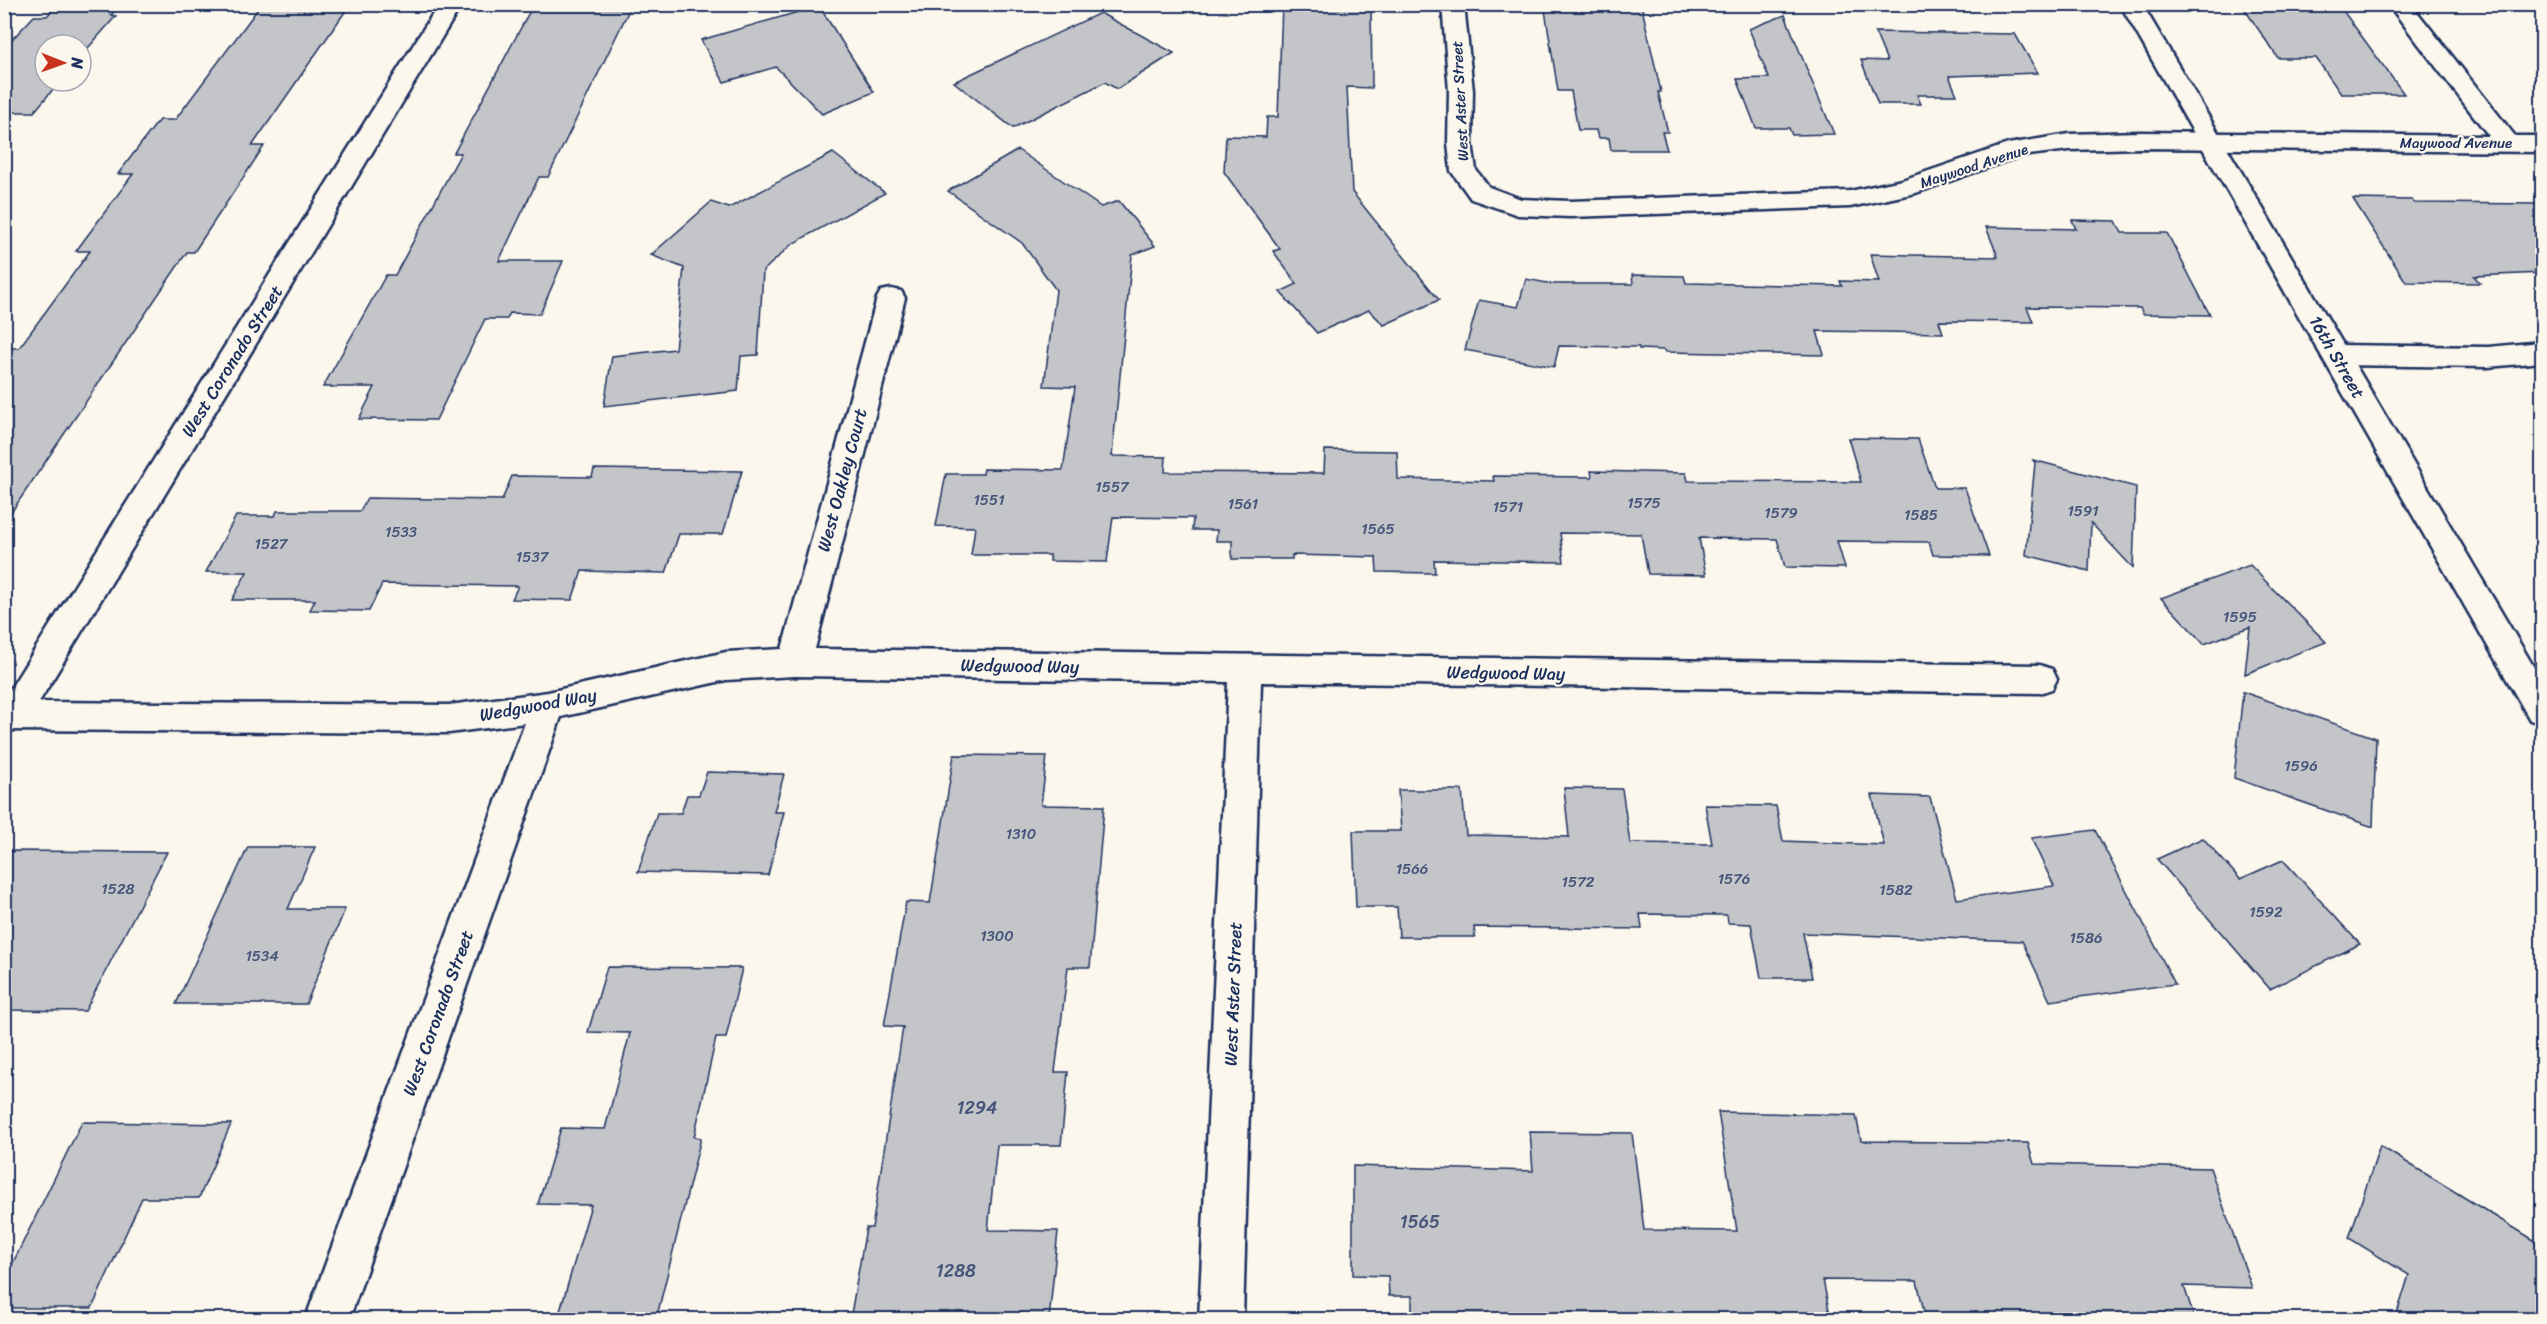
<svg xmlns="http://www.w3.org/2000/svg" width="2547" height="1324" viewBox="0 0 2547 1324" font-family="Sriracha,sans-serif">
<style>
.building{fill:#c3c5c9;stroke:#1b2f5e;stroke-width:1.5}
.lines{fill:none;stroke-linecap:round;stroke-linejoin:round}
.minor-casing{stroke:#1b2f5e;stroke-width:5}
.major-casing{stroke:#1b2f5e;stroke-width:5}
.minor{fill:#fbf7ec;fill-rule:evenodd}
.major{fill:#fbf7ec;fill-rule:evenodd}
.labels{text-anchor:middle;stroke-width:4.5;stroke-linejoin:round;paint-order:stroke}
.far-street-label{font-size:15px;fill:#1b2f5e;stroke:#fbf7ec}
.number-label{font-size:15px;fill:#455479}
.street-label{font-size:18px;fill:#1b2f5e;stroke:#fbf7ec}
.near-number-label{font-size:18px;fill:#455479}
</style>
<rect width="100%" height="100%" fill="#fbf7ec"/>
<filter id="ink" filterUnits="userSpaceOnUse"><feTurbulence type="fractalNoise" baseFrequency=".0167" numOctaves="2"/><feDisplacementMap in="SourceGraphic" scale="12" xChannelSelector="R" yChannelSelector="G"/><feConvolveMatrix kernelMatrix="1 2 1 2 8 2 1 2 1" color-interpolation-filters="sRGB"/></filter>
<g filter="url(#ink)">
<g class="building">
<path d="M 69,4 L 121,4 L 111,15 L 116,16 L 81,56 L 81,45 L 45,45 L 45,81 L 60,81 L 34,112 L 4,112 L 4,48 L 34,16 L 47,16 L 53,9 L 64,9 Z"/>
<path d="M 1282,4 L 1371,4 L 1372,88 L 1347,87 L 1352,192 L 1439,300 L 1384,325 L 1369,310 L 1317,333 L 1280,292 L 1297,284 L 1273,251 L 1280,249 L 1224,172 L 1226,136 L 1266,137 L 1267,117 L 1278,117 Z"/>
<path d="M 1544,4 L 1641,4 L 1661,92 L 1658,92 L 1668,132 L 1662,132 L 1667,150 L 1611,150 L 1609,138 L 1598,138 L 1596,130 L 1578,130 L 1571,91 L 1558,91 Z"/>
<path d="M 2241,4 L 2338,4 L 2404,94 L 2341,94 L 2316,58 L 2278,58 Z"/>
<path d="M 260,6 L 349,6 L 252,146 L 264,146 L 194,252 L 187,252 L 4,523 L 4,348 L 19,348 L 90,251 L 76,251 L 133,174 L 118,174 L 159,120 L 175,120 Z"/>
<path d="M 819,6 L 874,92 L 822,114 L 776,67 L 724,82 L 701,40 Z"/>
<path d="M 532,7 L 630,8 L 548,177 L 539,177 L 499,261 L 563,261 L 540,314 L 510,313 L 507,319 L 485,319 L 436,420 L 359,419 L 375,387 L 323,387 L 386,275 L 395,275 L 461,153 L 454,153 Z"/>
<path d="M 1100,13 L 1174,53 L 1117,89 L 1105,82 L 1013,128 L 954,82 Z"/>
<path d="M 1785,15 L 1810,77 L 1834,134 L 1792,135 L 1789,128 L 1756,128 L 1737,79 L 1769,78 L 1749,29 Z"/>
<path d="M 1875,32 L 2015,34 L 2038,73 L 1949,76 L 1957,95 L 1917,95 L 1921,104 L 1878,104 L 1861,60 L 1887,61 Z"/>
<path d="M 1018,150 L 1101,207 L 1119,201 L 1155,246 L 1132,255 L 1112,456 L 1166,457 L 1165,472 L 1324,473 L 1325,450 L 1397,451 L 1398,479 L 1494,481 L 1493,476 L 1592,477 L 1591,471 L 1686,473 L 1688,481 L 1861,482 L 1848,438 L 1918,439 L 1935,488 L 1965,488 L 1989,556 L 1933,555 L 1929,542 L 1837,541 L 1845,568 L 1785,567 L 1777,539 L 1699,538 L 1706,575 L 1648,574 L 1641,534 L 1560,533 L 1564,562 L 1434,560 L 1435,573 L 1377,572 L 1376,557 L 1292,555 L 1292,559 L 1232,559 L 1232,541 L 1216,541 L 1217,530 L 1192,530 L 1193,518 L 1113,517 L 1107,562 L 1050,561 L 1050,555 L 971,555 L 975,527 L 936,526 L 946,474 L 983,474 L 984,469 L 1063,470 L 1075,387 L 1044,386 L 1056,290 L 1022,243 L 948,191 Z"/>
<path d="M 833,153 L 885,193 L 792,244 L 763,271 L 758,355 L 741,356 L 738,391 L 604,406 L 612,356 L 675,349 L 684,268 L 651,255 L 711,202 L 729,208 Z"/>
<path d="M 2353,199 L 2412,200 L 2414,203 L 2542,204 L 2542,273 L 2474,276 L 2480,283 L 2406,282 Z"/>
<path d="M 2072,220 L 2116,221 L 2122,233 L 2167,233 L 2210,315 L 2143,314 L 2140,308 L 2027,307 L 2033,322 L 1939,321 L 1943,333 L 1817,331 L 1824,355 L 1665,352 L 1664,350 L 1639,349 L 1639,347 L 1559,346 L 1554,367 L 1465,350 L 1479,300 L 1518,307 L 1526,279 L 1553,284 L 1633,284 L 1632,275 L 1684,276 L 1686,283 L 1842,286 L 1840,281 L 1879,282 L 1870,254 L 1998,257 L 1986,227 L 2076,229 Z"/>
<path d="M 2033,460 L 2136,487 L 2133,568 L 2091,523 L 2089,571 L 2026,555 L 2035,463 Z"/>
<path d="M 594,469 L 742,471 L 723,534 L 679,534 L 666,573 L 582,571 L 572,600 L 512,599 L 518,586 L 382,584 L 369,611 L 310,610 L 315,600 L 232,600 L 247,572 L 206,572 L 236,516 L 275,516 L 277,511 L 360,511 L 367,498 L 502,500 L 512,476 L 592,477 Z"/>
<path d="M 2250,565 L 2276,592 L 2326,642 L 2245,674 L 2250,627 L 2204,644 L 2161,598 Z"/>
<path d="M 2243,692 L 2376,738 L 2373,827 L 2234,778 Z"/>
<path d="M 954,755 L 1047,756 L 1041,805 L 1104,806 L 1090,967 L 1068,967 L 1055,1072 L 1068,1072 L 1061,1145 L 997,1145 L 988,1230 L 1058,1231 L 1049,1320 L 850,1320 L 866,1228 L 872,1228 L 903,1027 L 884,1026 L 906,902 L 930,903 Z"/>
<path d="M 707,772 L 784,774 L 774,812 L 784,812 L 768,875 L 638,872 L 657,813 L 681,813 L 687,795 L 699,795 Z"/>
<path d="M 1564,788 L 1622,789 L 1630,843 L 1712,844 L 1705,805 L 1776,806 L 1783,841 L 1884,845 L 1872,795 L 1930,797 L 1957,899 L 2054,886 L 2031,838 L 2095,830 L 2175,984 L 2050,1001 L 2022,941 L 1803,933 L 1812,978 L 1761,978 L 1751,924 L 1728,923 L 1727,915 L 1640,914 L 1642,929 L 1474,927 L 1475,937 L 1399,937 L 1397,907 L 1356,907 L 1353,831 L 1401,831 L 1398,790 L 1462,790 L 1466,835 L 1569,837 Z"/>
<path d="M 2203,838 L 2240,879 L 2283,860 L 2360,944 L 2270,989 L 2157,859 Z"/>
<path d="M 248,847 L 315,847 L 288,909 L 345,909 L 306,1004 L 176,1004 Z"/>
<path d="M 4,851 L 167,852 L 85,1011 L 4,1010 Z"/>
<path d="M 607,967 L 742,968 L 726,1038 L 716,1038 L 694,1137 L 701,1138 L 656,1320 L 558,1318 L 591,1205 L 538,1204 L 561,1128 L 605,1129 L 630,1033 L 588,1032 Z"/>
<path d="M 1718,1112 L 1856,1115 L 1861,1141 L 2028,1143 L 2034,1164 L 2210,1168 L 2252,1288 L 2184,1286 L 2195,1320 L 1926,1320 L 1917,1281 L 1823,1280 L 1831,1320 L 1412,1320 L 1412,1296 L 1389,1296 L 1388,1276 L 1353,1275 L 1353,1166 L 1533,1171 L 1530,1132 L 1632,1133 L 1644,1230 L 1737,1231 Z"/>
<path d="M 82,1122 L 231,1124 L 199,1198 L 142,1198 L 92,1308 L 4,1308 L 4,1281 Z"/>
<path d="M 2380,1146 L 2542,1245 L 2542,1320 L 2395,1320 L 2409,1275 L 2349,1238 Z"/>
</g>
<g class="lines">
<g class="minor-casing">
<g id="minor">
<path d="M 439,4 L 462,4 L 39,702 L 449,705 L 548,692 L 726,652 L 782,649 L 877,298 L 881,291 L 891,289 L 901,291 L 905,298 L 815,649 L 2040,665 L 2052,669 L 2057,679 L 2052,689 L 2040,693 L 1261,682 L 1243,1320 L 1199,1320 L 1228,682 L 795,676 L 726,680 L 561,717 L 349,1320 L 305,1320 L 525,723 L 449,733 L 4,730 L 4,699 Z"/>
<path d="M 1442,4 L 1464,4 L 1473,91 L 1472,143 L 1476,170 L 1489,187 L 1521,199 L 1570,201 L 1850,191 L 1902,180 L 2008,144 L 2069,134 L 2140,132 L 2489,136 L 2388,4 L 2411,4 L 2515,136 L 2542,136 L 2542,152 L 2140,148 L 2069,150 L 2021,156 L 1916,193 L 1850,207 L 1570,217 L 1518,215 L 1471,199 L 1451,171 L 1448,143 L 1449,91 Z"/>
<path d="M 2542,342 L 2542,362 L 2488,367 L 2336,365 L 2326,362 L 2322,355 L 2326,348 L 2336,345 L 2488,347 Z"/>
</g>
</g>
<g class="major-casing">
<path id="major" d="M 2120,4 L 2142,4 L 2542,681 L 2542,724 L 2530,720 Z"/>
</g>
<use href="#minor" class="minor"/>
<use href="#major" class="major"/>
</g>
</g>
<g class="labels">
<g class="far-street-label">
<text transform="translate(1460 101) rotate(-93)" y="5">West Aster Street</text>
<text x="2456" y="148">Maywood Avenue</text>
<text transform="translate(1974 166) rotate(-18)" y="5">Maywood Avenue</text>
</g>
<g class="number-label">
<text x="1112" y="492">1557</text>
<text x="989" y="505">1551</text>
<text x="1644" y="508">1575</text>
<text x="1243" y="509">1561</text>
<text x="1508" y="512">1571</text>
<text x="2083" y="516">1591</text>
<text x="1781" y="518">1579</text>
<text x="1921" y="520">1585</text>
<text x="1378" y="534">1565</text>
<text x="401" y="537">1533</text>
<text x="271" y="549">1527</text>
<text x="532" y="562">1537</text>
<text x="2240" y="622">1595</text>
<text x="2301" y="771">1596</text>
<text x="1021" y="839">1310</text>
<text x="1412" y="874">1566</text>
<text x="1734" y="884">1576</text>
<text x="1578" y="887">1572</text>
<text x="118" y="894">1528</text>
<text x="1896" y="895">1582</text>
<text x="2266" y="917">1592</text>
<text x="997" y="941">1300</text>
<text x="2086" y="943">1586</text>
<text x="262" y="961">1534</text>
</g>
<g class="street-label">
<text transform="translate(2337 357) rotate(60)" y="6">16th Street</text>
<text transform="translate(232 361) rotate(-58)" y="6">West Coronado Street</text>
<text transform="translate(842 480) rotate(-75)" y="6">West Oakley Court</text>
<text transform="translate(1020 666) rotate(1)" y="6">Wedgwood Way</text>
<text transform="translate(1506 673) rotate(1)" y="6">Wedgwood Way</text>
<text transform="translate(538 705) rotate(-10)" y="6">Wedgwood Way</text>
<text transform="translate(1233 994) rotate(-88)" y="6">West Aster Street</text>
<text transform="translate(438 1013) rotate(-70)" y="6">West Coronado Street</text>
</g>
<g class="near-number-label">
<text x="977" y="1114">1294</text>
<text x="1420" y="1228">1565</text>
<text x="956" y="1277">1288</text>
</g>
</g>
<rect width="2547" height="1324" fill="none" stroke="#fbf7ec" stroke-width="24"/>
<rect x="12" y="12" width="2523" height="1300" fill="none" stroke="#1b2f5e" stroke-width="2" filter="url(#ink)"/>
<g transform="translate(63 63) rotate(91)"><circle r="28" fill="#fbf7ec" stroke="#a1a7b3" stroke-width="1.5"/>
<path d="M0-4.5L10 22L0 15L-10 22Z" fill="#c8321e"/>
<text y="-9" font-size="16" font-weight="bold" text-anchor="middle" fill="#1b2f5e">N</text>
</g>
</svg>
